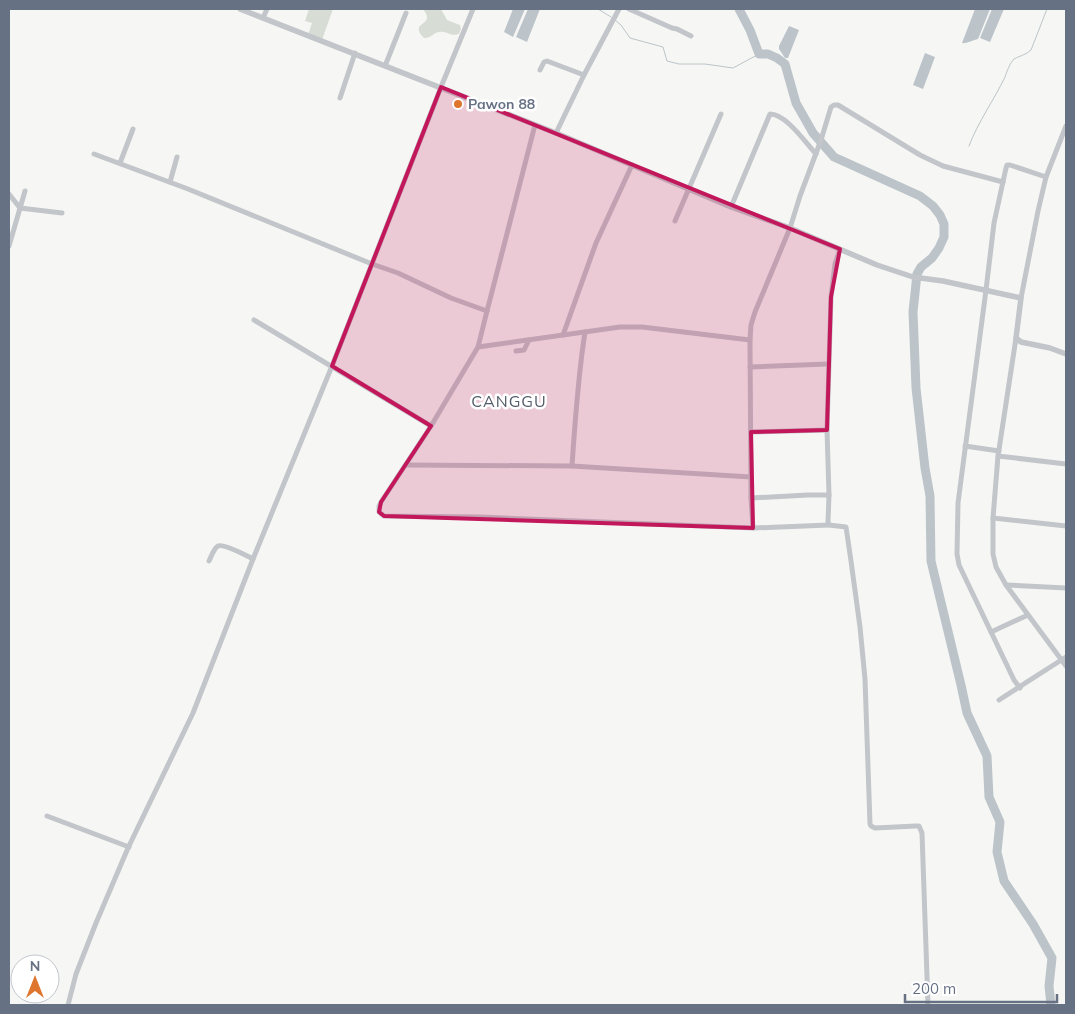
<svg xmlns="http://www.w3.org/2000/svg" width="1075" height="1014" viewBox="0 0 1075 1014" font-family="Mulish,sans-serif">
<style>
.green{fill:#d7ddd5}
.water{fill:#bcc4ca}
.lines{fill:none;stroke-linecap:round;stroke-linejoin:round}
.stream{stroke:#bcc4ca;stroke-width:1}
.river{stroke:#bcc4ca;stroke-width:9}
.minor{stroke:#c2c5c9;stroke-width:5}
.tertiary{stroke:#c2c5c9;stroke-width:5.5}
.marked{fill:#c2185b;fill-opacity:0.2;stroke:#c2185b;stroke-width:4;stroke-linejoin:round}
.poi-dot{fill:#de762d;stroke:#fff;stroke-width:2}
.labels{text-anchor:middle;stroke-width:5;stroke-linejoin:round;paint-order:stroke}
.poi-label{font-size:14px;font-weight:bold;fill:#677184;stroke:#fff;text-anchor:start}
.quarter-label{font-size:16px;letter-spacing:1px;fill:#545c69;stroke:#fff}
</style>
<rect width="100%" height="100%" fill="#f6f7f4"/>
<g class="green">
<path d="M 309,9 L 333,9 L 322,40 L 308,35 L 312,23 L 305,21 Z"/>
<path d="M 423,9 L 441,9 L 447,20 L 460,25 L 461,29 L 459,34 C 451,37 446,30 439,32 C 433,33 432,38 424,38 C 421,35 418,32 419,27 C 426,20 431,20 423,9 Z"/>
</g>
<g class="water">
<path d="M 513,9 L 525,9 L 513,37 L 504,32 Z"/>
<path d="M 528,9 L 540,9 L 527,42 L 516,37 Z"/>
<path d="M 975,9 L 990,9 L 978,39 C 973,40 966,44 962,43 Z"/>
<path d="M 992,9 L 1004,9 L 990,42 L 980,38 Z"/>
<path d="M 789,26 L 799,30 L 788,58 L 785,58 L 779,49 L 779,46 Z"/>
<path d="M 925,53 L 935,57 L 923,89 L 913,85 Z"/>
</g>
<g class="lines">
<g class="stream">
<path d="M 598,9 L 611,17"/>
<path d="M 615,20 L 621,25 L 630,38 L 663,47 L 667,61 L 679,64 L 705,64 L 733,68 L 759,54"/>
<path d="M 969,146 C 978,122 994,100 1005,77 C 1007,71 1010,63 1014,59 C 1019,56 1026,55 1031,50 L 1047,9"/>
</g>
<path class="river" d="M 739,9 L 750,30 L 759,54 L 768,54 L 777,58 L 785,64 L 796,103 L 813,133 L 834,157 L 920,196 L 933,206 L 940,215 L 944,224 L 944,237 L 939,248 L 932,258 L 921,267 L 917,274 L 913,312 L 916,388 L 925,468 L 930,496 L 931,561 L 961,685 L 967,713 L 987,756 L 989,797 L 1000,822 L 997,852 L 1004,881 L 1033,924 L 1052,958 L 1049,986 L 1051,1005"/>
<g class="minor">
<path d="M 629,9 L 672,28 L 677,29 L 691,36"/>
<path d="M 263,18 L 267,9"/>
<path d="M 385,66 L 406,13"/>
<path d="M 540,70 L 544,62 L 547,61 L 584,75"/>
<path d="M 340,98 L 355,53"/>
<path d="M 535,125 L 487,311 L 478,347 L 431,426 L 381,502 L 379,506 L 379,512 L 384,516 L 480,517 L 753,528 L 829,525"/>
<path d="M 556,133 L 584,75 L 619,9"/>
<path d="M 94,154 L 188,189 L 372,264 L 398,273 L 451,298 L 487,311"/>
<path d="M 120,163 L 133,129"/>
<path d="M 170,182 L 177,157"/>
<path d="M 9,194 L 20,208 L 62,213"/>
<path d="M 731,207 L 770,114 C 786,114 805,142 816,154"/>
<path d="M 675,221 L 721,114"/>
<path d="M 9,246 L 25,191"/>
<path d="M 840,249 L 835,264 L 831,297 L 827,430 L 829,495 L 828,522 L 829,525 L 846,527 L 851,561 L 860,627 L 865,679 L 870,824 L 871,826 L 875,828 L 916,826 L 919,826 L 922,833 L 928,1005"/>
<path d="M 1021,298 L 1038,211 L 1046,177 L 1066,126"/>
<path d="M 254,320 L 431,426"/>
<path d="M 563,335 L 596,243 L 632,165"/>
<path d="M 1016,338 L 998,456 L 993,518 L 993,554 L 996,567 L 1006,585 L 1066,666"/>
<path d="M 478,347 L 620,327 L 642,327 L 750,340"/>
<path d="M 516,351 L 524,350 L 529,340"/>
<path d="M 750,367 L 828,364"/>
<path d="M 751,432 L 827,430"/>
<path d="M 965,446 L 999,451"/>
<path d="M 998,456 L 1066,464"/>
<path d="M 406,465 L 572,466 L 751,477"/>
<path d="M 572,466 C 575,421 578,376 585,332"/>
<path d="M 829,495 L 808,495 L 751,498 L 750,340 L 751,325 L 755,312 L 790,228 L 800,196 L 821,140 L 831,107 L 834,105 L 838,105 L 920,155 L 943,166 L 1003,182"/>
<path d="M 751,498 L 753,528"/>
<path d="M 993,518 L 1066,526"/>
<path d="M 209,561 C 211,557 214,548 218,546 C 224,543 247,556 253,559"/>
<path d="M 1006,585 L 1066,588"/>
<path d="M 991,632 L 1028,615"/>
<path d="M 1020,688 L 1014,680 L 959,565 L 957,554 L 958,503 L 986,290 L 994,223 L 1006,168 L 1007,165 L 1010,165 L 1046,177"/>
<path d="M 999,700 L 1066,657"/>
<path d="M 47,816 L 129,847"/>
<path d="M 68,1005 L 76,974 L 96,923 L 128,848 L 193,713 L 253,559 L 332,366 L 441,87 L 473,9"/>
</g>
<path class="tertiary" d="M 240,9 L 556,133 L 731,207 L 790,228 L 877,265 L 913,277 L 943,281 L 1021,298 L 1016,338 L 1021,342 L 1050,348 L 1066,354"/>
</g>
<path class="marked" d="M 441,87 L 840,249 L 831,297 L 827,430 L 751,432 L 753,528 L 384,516 L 379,512 L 381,502 L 431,426 L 332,366 Z"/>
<circle class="poi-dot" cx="458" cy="104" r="5"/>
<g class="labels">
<g class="poi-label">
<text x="468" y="109">Pawon 88</text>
</g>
<g class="quarter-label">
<text x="509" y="407">CANGGU</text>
</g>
</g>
<rect width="1075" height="1014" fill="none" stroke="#677184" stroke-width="20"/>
<g transform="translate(35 979)"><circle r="24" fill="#ffffff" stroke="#c2c6ce"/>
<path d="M0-4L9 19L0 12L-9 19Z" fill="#de762d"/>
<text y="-8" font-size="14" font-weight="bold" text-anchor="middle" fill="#677184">N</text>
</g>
<path d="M905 994v8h152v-8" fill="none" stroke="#677184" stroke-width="2.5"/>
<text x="912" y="994" font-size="15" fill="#677184" stroke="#ffffff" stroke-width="4" paint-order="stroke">200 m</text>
</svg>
